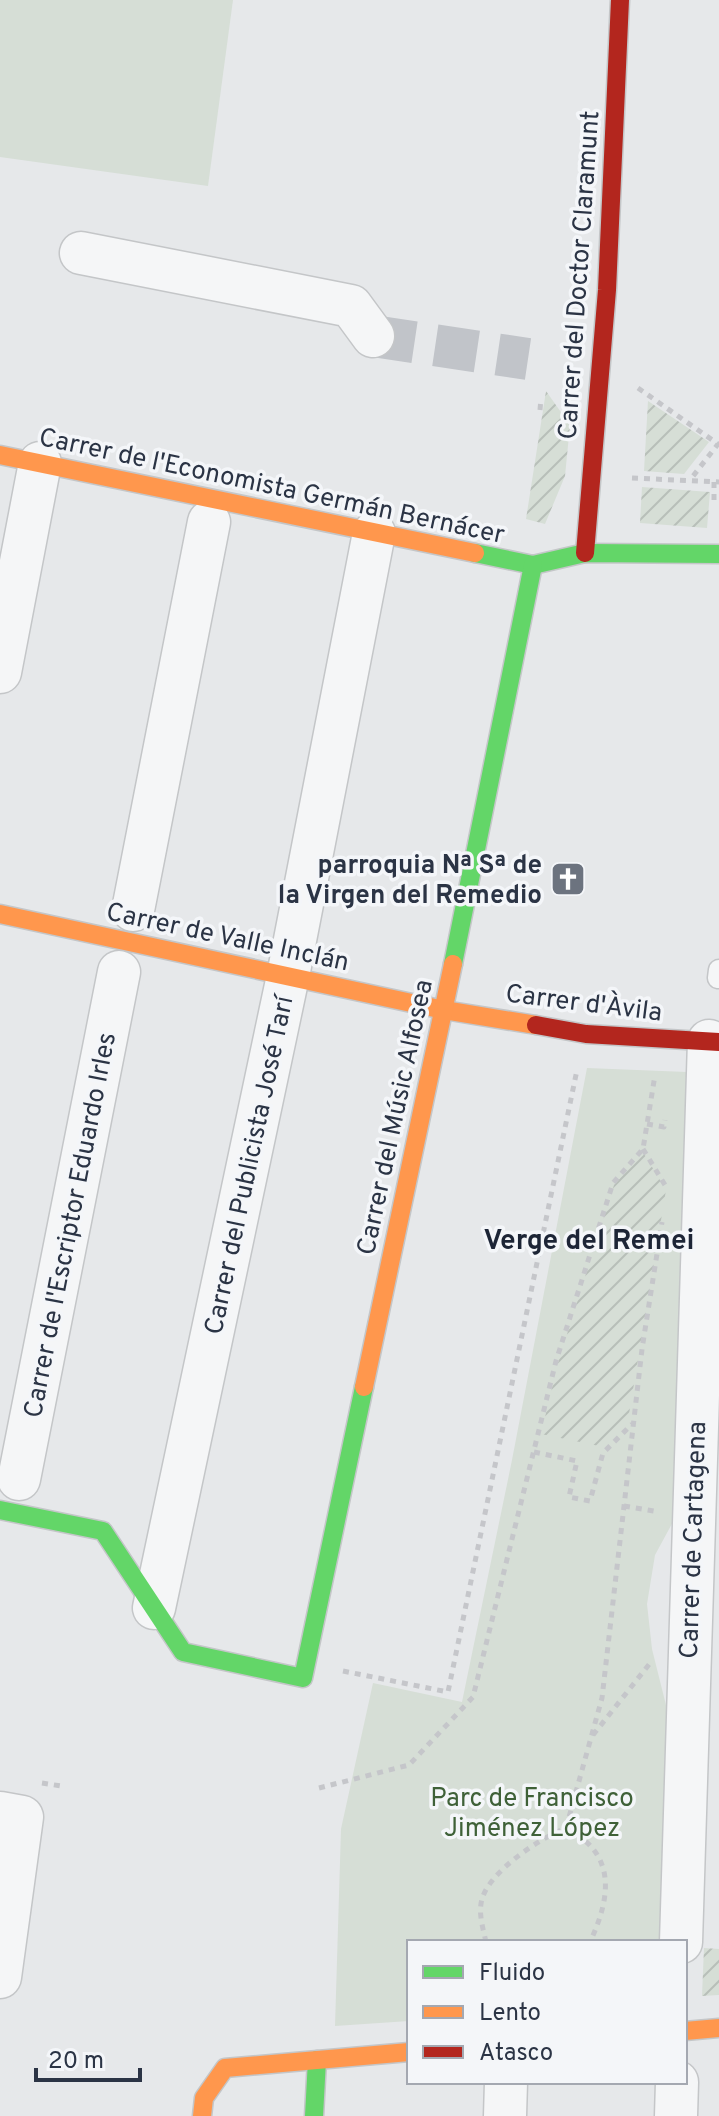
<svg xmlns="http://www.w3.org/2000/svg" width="719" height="2116" viewBox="0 0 719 2116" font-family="Overpass,sans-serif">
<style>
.park{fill:#d6ded6}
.garden{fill:url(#garden-furrows)}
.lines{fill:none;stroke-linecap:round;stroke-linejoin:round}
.street-tunnel{stroke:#c1c4c9;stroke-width:42;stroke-dasharray:42 21;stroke-linecap:butt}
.lane-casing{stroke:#c4c6c8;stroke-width:23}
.street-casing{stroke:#c4c6c8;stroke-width:45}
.fast-casing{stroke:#c4c6c8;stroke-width:21}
.slow-casing{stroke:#c4c6c8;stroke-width:21}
.jam-casing{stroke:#c4c6c8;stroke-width:21}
.path{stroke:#c5c6ca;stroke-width:5;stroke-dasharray:6 6;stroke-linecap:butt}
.lane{stroke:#f5f6f7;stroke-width:20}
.street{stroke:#f5f6f7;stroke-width:42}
.fast{stroke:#63d668;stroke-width:18}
.slow{stroke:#ff974d;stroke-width:18}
.jam{stroke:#b3261e;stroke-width:18}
.labels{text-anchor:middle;stroke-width:7;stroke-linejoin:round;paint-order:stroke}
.street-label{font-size:26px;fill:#2b3445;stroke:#f4f6f9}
.poi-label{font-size:26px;font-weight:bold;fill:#2b3445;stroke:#f4f6f9;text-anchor:end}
.park-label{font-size:26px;fill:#3f6138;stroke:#f4f6f9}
.neighbourhood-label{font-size:28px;font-weight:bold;fill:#1d2536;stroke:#f4f6f9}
</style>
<defs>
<pattern id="garden-furrows" width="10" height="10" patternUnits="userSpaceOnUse" patternTransform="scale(2)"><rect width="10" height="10" fill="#d6ded6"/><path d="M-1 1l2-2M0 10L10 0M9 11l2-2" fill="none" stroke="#b8bfb9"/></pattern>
</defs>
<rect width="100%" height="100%" fill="#e6e8ea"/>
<g class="park">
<path d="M 0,0 L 233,0 L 208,186 L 0,157 Z"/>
<path d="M 587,1068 L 687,1072 L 674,1520 L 655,1555 L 647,1604 L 652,1649 L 667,1709 L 661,1942 L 409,1942 L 409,2021 L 335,2026 L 341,1829 L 373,1683 L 462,1702 L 512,1460 Z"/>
</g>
<g class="garden">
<path d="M 546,391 L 570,425 L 565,476 L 545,524 L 526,519 Z"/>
<path d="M 648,401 L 709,442 L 684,474 L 644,471 Z"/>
<path d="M 642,487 L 710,492 L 707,528 L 640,523 Z"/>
<path d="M 643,1152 L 666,1190 L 628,1420 L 604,1447 L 541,1434 L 558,1363 L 614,1185 Z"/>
<path d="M 704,1948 L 719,1949 L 719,1995 L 702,1996 Z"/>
</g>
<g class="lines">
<path class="street-tunnel" d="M 373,336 L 528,359"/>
<g class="lane-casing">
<path id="lane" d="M 718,978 L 719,970"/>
</g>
<g class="street-casing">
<g id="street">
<path d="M 81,253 L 351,306 L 373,336"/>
<path d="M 0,672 L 40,463"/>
<path d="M 133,910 L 209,522"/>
<path d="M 19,1479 L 119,972"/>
<path d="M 154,1608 L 288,976 L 374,533"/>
<path d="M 0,1813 L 22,1817 L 0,1977"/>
<path d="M 681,1942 L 709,1041"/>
<path d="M 505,2116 L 506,2082"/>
<path d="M 676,2116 L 677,2082"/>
</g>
</g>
<g class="fast-casing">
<g id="fast">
<path d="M 475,553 L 533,565 L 585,553 L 719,554"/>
<path d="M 453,964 L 533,565"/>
<path d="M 0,1510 L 103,1531 L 183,1652 L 303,1678 L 364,1387"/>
<path d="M 314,2116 L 317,2060"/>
</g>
</g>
<g class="slow-casing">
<g id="slow">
<path d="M 0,455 L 475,553"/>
<path d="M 0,914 L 444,1010 L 536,1025"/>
<path d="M 364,1387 L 453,964"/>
<path d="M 685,2031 L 719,2028"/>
<path d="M 202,2116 L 204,2098 L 225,2068 L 409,2052"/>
</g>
</g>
<g class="jam-casing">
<g id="jam">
<path d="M 585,553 L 607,290 L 620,0"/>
<path d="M 536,1025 L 586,1034 L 719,1042"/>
</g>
</g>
<g class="path">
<path d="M 638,388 L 718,444 L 690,480"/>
<path d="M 540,410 L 541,398"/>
<path d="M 632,478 L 719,482"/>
<path d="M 714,500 L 714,481"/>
<path d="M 647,1124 L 664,1127 L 665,1120"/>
<path d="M 643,1149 L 665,1185"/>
<path d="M 534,1452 L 577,1461 L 569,1497 L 590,1501 L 603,1453 L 632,1424"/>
<path d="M 624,1506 L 659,1512"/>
<path d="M 343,1671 L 448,1692 L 577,1070"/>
<path d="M 593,1735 L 651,1662"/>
<path d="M 42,1783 L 61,1786"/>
<path d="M 319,1788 L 409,1765 L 473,1697 L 556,1361 L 613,1183 L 643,1149 L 655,1075"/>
<path d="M 566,1828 L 602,1698 L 642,1349 L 662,1222"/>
<path d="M 486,1942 C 483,1928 478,1913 482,1899 C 490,1871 540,1838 566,1828 C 617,1854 611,1897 590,1942"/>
</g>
<use href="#lane" class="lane"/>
<use href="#street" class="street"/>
<use href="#fast" class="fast"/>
<use href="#slow" class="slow"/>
<use href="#jam" class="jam"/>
</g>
<defs>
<g id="church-square" transform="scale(1.8)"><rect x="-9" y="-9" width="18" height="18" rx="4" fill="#6c737f" stroke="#f4f6f9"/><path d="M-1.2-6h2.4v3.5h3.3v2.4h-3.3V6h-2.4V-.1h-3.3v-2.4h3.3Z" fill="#fff"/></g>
</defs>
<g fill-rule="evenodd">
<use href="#church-square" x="568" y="879"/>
</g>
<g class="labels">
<g class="street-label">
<text transform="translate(578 275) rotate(-86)" y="9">Carrer del Doctor Claramunt</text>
<text transform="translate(272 485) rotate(12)" y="9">Carrer de l'Economista Germán Bernácer</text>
<text transform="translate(228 936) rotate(12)" y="9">Carrer de Valle Inclán</text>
<text transform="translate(584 1002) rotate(7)" y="9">Carrer d'Àvila</text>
<text transform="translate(394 1117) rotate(-78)" y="9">Carrer del Músic Alfosea</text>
<text transform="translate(248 1165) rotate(-78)" y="9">Carrer del Publicista José Tarí</text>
<text transform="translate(69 1225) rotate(-79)" y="9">Carrer de l'Escriptor Eduardo Irles</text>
<text transform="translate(692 1540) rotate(-88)" y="9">Carrer de Cartagena</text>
</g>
<g class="poi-label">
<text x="542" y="873">parroquia Nª Sª de<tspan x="542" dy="30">la Virgen del Remedio</tspan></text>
</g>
<g class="park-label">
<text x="532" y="1806">Parc de Francisco<tspan x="532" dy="30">Jiménez López</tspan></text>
</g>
<g class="neighbourhood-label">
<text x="589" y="1249">Verge del Remei</text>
</g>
</g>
<rect x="407" y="1940" width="280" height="144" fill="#f4f6f9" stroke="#a4a8b1" stroke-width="2"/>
<rect x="423" y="1966" width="40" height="12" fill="#63d668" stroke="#a4a8b1" stroke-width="2"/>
<text x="479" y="1980" font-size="24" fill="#2b3445">Fluido</text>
<rect x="423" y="2006" width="40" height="12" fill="#ff974d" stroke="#a4a8b1" stroke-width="2"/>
<text x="479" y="2020" font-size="24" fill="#2b3445">Lento</text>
<rect x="423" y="2046" width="40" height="12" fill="#b3261e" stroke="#a4a8b1" stroke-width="2"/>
<text x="479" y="2060" font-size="24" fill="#2b3445">Atasco</text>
<path d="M36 2068v12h104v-12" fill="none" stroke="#2b3445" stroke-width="4"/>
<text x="48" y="2068" font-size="24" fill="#2b3445" stroke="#f4f6f9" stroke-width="6" paint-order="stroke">20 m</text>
</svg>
